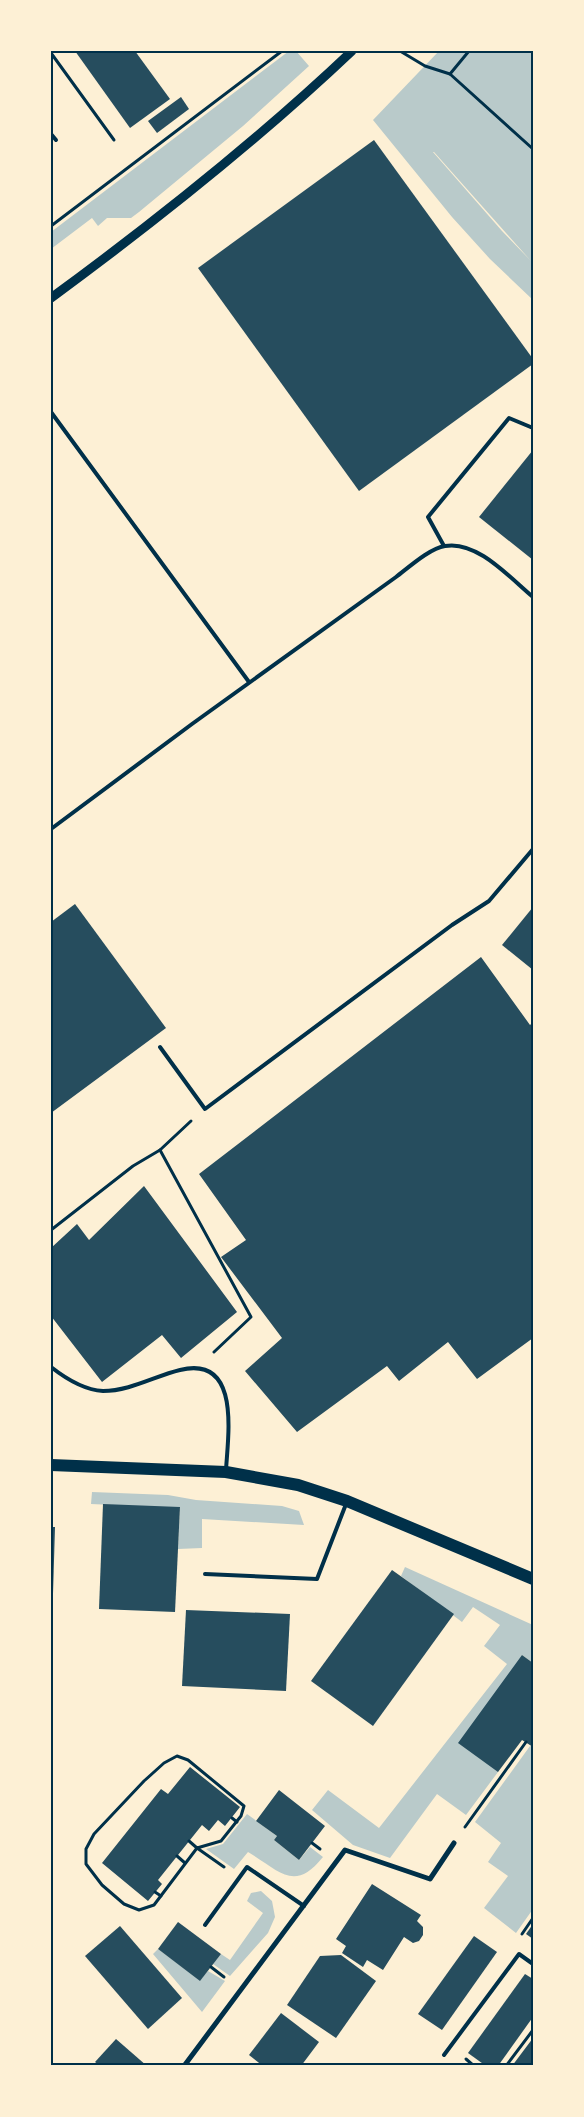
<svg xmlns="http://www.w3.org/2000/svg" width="584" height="2117" viewBox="0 0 584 2117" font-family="'Times New Roman',serif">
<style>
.green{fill:#b9caca;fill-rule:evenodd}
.building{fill:#264d5e}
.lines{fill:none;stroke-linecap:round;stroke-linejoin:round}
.path{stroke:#003049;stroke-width:3}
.service{stroke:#003049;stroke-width:4}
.minor{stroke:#003049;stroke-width:5}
.tertiary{stroke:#003049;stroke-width:9}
.primary{stroke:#003049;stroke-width:12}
.neatline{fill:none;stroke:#003049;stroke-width:2}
</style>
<rect width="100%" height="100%" fill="#fdf0d5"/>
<g class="green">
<path d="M 289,51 L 296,51 L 309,66 L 243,126 L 139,212 L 131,218 L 107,218 L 98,226 L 92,218 L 51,249 L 51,232 Z"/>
<path d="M 439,51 L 533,51 L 533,300 L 490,259 L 452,217 L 373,120 ZM 433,152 L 434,152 L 531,261 L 502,231 Z"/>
<path d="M 92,1492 L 168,1495 L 196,1500 L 282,1506 L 299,1511 L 304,1525 L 202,1519 L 202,1548 L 178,1549 L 180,1508 L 91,1504 Z"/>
<path d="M 405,1567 L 533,1625 L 533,1663 L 522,1655 L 498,1772 L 466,1815 L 437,1794 L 390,1858 L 353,1845 L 312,1810 L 328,1790 L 379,1828 L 507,1664 L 484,1646 L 500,1625 L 473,1607 L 462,1622 L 401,1576 Z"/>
<path d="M 530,1746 L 533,1747 L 533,1909 L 516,1933 L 484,1908 L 508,1876 L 488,1862 L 501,1843 L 475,1822 Z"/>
<path d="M 247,1814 L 277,1836 L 274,1840 L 299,1860 L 310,1847 L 323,1857 C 294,1893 280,1871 248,1852 L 234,1869 L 206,1849 L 223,1844 Z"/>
<path d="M 261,1891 L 272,1901 L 275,1917 L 268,1933 L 230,1976 L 213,1964 L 221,1954 L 230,1960 L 263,1913 L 247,1901 L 251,1893 Z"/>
<path d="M 158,1949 L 200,1980 L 208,1971 L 225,1981 L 202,2012 L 153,1954 Z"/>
</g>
<g class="building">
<path d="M 75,51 L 135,51 L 170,99 L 130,128 Z"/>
<path d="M 181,97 L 189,109 L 157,133 L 148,121 Z"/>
<path d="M 374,140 L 533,359 L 533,364 L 359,491 L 198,268 Z"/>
<path d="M 533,450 L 533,560 L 479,517 Z"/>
<path d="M 75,904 L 166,1028 L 51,1113 L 51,922 Z"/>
<path d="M 533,907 L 533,970 L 502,945 Z"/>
<path d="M 481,957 L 530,1025 L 533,1022 L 533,1338 L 477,1379 L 448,1342 L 399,1381 L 387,1366 L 297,1432 L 245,1371 L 282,1338 L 221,1257 L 246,1240 L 199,1174 Z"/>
<path d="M 144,1186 L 237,1312 L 181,1358 L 162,1335 L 102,1382 L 51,1316 L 51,1248 L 77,1224 L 89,1240 Z"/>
<path d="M 103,1504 L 180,1507 L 175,1612 L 99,1609 Z"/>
<path d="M 51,1527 L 55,1527 L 53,1594 L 51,1594 Z"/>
<path d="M 392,1570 L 454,1614 L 373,1726 L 311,1681 Z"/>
<path d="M 186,1610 L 290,1614 L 286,1691 L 182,1686 Z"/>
<path d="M 522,1655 L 533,1663 L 533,1747 L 522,1740 L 498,1772 L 458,1743 Z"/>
<path d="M 190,1767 L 240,1807 L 225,1826 L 218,1820 L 209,1831 L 202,1825 L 158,1880 L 162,1884 L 148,1901 L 102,1863 L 161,1789 L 168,1794 Z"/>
<path d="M 279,1790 L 325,1826 L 299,1860 L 274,1840 L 277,1836 L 256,1821 Z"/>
<path d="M 372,1884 L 421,1915 L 417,1921 L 423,1927 L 423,1935 L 419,1941 L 413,1943 L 404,1937 L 383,1970 L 367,1960 L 363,1967 L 342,1953 L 346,1946 L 336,1939 Z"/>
<path d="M 178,1922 L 221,1954 L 200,1981 L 158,1949 Z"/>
<path d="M 533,1924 L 533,1939 L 526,1934 Z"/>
<path d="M 120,1926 L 182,1998 L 148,2029 L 85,1956 Z"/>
<path d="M 474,1936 L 497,1952 L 442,2030 L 418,2014 Z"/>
<path d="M 341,1955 L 376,1981 L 336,2038 L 287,2005 L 320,1956 Z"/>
<path d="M 525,1974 L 533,1979 L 533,2017 L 498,2066 L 486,2066 L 468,2053 Z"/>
<path d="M 281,2013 L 319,2042 L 301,2066 L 263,2066 L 249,2055 Z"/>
<path d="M 533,2038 L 533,2066 L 512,2066 Z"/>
<path d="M 116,2039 L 147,2066 L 100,2066 L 95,2062 Z"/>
</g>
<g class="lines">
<g class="path">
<path d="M 400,51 L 425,66 L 450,74 L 533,149"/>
<path d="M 51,53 L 114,140"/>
<path d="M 450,74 L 469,51"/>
<path d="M 51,226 L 282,51"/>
<path d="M 160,1150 L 251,1317 L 214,1352"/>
<path d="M 51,1230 L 133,1166 L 160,1150 L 191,1121"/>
<path d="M 232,1818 L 237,1822"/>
<path d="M 465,1827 L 526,1742"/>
<path d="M 189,1841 L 197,1848 L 221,1841 L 241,1816 L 244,1806 L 188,1760 L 177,1756 L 164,1763 L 144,1781 L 94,1834 L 86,1849 L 86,1864 L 102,1885 L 124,1904 L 139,1910 L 154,1905 L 197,1848 L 224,1867"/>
<path d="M 312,1843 L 320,1849"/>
<path d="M 177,1856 L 185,1863"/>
<path d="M 155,1892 L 161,1896"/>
<path d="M 522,1934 L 533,1918"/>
<path d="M 211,1967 L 224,1977"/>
<path d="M 466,2059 L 474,2066"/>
<path d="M 506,2066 L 533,2030"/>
</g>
<g class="service">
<path d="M 51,134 L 56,140"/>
<path d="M 51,412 L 249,682"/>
<path d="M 444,546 L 428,517 L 509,418 L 533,428"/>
<path d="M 51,829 L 192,724 L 396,577 C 408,568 430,548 445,546 C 477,540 510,578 533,597"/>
<path d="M 160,1047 L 205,1109 L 452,925 L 489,901 L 533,849"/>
<path d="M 51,1367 C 65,1378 85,1390 103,1391 C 130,1391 155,1376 180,1370 C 241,1355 228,1435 226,1470"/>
<path d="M 205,1574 L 317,1579 L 346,1504"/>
<path d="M 205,1925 L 247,1867 L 304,1906"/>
<path d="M 444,2055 L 519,1954 L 533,1964"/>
</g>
<path class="minor" d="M 184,2066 L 345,1850 L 430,1879 L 454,1843"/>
<path class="tertiary" d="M 51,298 C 156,221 257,141 352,51"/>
<path class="primary" d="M 51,1465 L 226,1472 L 298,1485 L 347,1501 L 533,1579"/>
</g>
<rect width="584" height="2117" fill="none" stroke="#fdf0d5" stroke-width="105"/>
<rect x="52" y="52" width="480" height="2012" class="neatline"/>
</svg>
